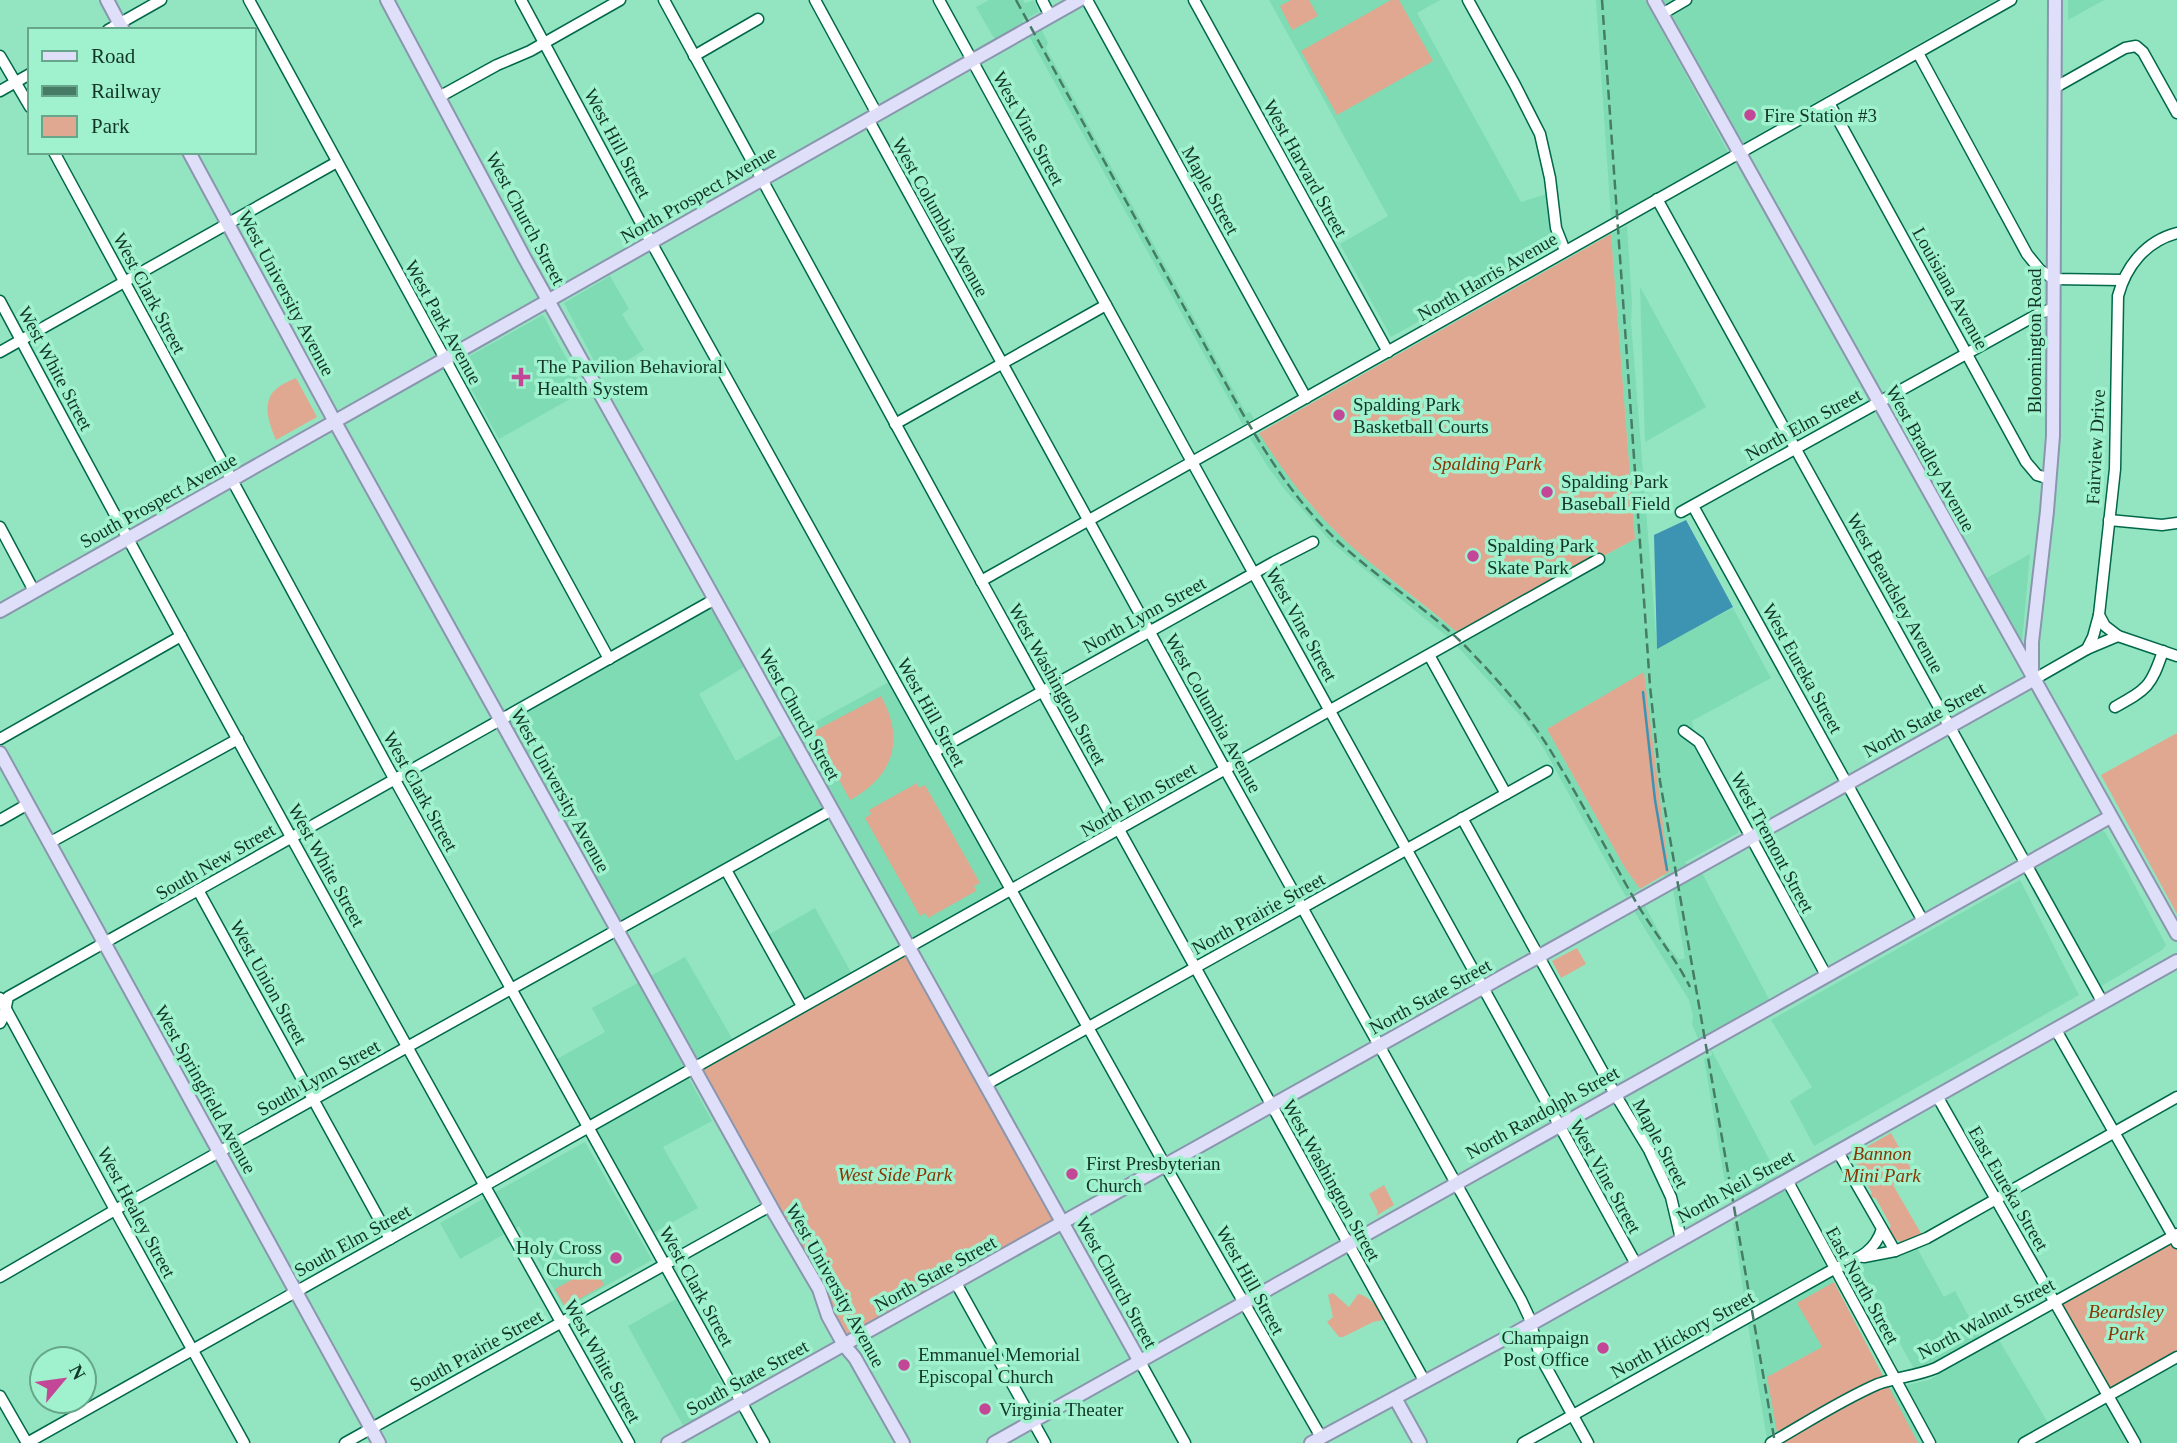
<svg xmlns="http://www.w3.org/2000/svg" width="2177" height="1443" viewBox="0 0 2177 1443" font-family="Georgia,serif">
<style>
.built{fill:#7edbb4}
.green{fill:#e0a890}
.water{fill:#3c93b2}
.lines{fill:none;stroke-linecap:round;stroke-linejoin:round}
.stream{stroke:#3c93b2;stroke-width:2.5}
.minor-casing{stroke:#01684a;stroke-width:13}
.major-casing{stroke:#8a96ae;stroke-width:16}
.minor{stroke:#fff;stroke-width:10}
.major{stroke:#dfdffa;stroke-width:12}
.rail{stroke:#467c65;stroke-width:2.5;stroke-dasharray:10 5;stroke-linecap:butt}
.poi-dot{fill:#c44797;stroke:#a0f2ce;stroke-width:2.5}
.labels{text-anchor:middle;stroke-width:7;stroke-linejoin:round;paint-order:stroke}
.poi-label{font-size:19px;fill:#123527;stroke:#a0f2ce;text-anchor:start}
.street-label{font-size:19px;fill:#123527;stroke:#a0f2ce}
.park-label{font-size:19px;font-style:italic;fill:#883603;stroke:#a0f2ce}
</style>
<rect width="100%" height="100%" fill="#93e5c1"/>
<g class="built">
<path d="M 989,0 L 1023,0 L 1025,3 L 1034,0 L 1039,12 L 1022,21 L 1024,24 L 995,40 L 976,7 Z"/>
<path d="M 1269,0 L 1440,0 L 1417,13 L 1521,202 L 1547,194 L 1559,244 L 1391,337 L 1340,244 L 1388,216 Z"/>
<path d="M 1596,0 L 1645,0 L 1728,152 L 1611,218 Z"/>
<path d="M 1663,0 L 1996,0 L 1743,143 Z"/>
<path d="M 2068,0 L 2104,0 L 2068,20 Z"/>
<path d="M 1042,30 L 1048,43 L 1046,48 L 1246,413 L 1250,412 L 1254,419 L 1243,425 L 1029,36 Z"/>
<path d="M 1627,226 L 1632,303 L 1631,321 L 1657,648 L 1733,608 L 1771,678 L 1692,721 L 1696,747 L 1739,829 L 1738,833 L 1685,862 L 1687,865 L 1666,878 L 1664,875 L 1669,872 L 1644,673 L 1547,729 L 1625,868 L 1640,889 L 1626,897 L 1544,749 L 1525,721 L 1456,645 L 1555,583 L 1635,539 L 1611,234 Z"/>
<path d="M 610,276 L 629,309 L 622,314 L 644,350 L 602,376 L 564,303 Z"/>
<path d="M 1640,287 L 1706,407 L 1645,442 Z"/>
<path d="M 543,315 L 584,391 L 499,439 L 457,363 Z"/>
<path d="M 1259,433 L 1305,499 L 1334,530 L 1381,572 L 1459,634 L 1450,639 L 1332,543 L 1285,490 L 1268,467 L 1250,438 Z"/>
<path d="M 2030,554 L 2022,642 L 1987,578 Z"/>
<path d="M 710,607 L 744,667 L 699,694 L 736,761 L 783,734 L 824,808 L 619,925 L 506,721 Z"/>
<path d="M 889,682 L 1003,889 L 912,940 L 797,732 Z"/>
<path d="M 2101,830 L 2105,832 L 2124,865 L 2166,945 L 2162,950 L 2100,987 L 2094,981 L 2032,868 Z"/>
<path d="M 1702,873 L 1770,1001 L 1698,1039 L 1692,1024 L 1693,1016 L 1689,1000 L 1634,911 L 1645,906 L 1664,941 L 1679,960 L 1685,958 L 1673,889 Z"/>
<path d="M 2020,880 L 2079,995 L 1814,1146 L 1790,1101 L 1812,1087 L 1771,1020 Z"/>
<path d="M 815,908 L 852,974 L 807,998 L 801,996 L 768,935 Z"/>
<path d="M 685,957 L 733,1040 L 682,1066 L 712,1121 L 663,1147 L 698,1208 L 653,1233 L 557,1059 L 605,1032 L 592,1008 Z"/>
<path d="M 1711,1049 L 1890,1389 L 1929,1380 L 1999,1340 L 2050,1426 L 2103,1396 L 2108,1402 L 2177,1365 L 2177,1443 L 1779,1443 L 1777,1434 L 1767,1439 L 1748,1325 L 1757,1320 L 1754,1304 L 1746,1308 L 1733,1224 L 1740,1219 L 1736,1197 L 1728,1200 L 1704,1059 L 1712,1055 Z"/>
<path d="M 585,1142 L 652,1260 L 565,1309 L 519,1226 L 460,1259 L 440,1223 Z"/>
<path d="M 1917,1248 L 1944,1297 L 1955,1291 L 1980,1337 L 1927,1366 L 1914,1369 L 1857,1266 Z"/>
<path d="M 676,1299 L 732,1402 L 685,1429 L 628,1326 Z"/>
</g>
<g class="green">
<path d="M 1291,0 L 1309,0 L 1318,16 L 1292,30 L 1280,6 Z"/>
<path d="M 1391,0 L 1399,0 L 1433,61 L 1337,115 L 1301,51 Z"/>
<path d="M 1611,234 L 1635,539 L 1459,634 C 1427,606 1391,581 1359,553 C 1318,518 1287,478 1259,433 Z"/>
<path d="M 296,378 L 317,417 L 276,440 C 270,425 261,403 275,390 C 280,385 289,381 296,378 Z"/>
<path d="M 1644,672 L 1669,872 L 1640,889 L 1625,868 L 1547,729 Z"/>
<path d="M 881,696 C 905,740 894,776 850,800 L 815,736 L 816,730 Z"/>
<path d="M 2177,733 L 2177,914 L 2101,775 Z"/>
<path d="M 917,783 L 919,788 L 925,785 L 980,883 L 974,886 L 976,891 L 928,918 L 925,913 L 920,916 L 865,818 L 871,814 L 869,810 Z"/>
<path d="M 1577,948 L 1586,964 L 1561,978 L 1552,961 Z"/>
<path d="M 906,956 L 1054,1221 L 845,1337 L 833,1314 L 822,1283 L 703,1070 Z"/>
<path d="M 1891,1133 L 1913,1172 L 1893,1185 L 1922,1235 L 1901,1242 L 1895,1239 L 1888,1229 L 1891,1226 L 1875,1197 L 1870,1199 L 1869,1196 L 1872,1193 L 1855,1161 L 1849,1161 L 1849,1157 Z"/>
<path d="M 1384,1185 L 1394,1205 L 1376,1216 L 1378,1212 L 1369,1194 Z"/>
<path d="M 2173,1239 L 2177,1246 L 2177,1356 L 2110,1393 L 2058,1302 Z"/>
<path d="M 595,1267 L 604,1285 L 565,1307 L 555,1289 Z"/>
<path d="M 1834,1282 L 1918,1443 L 1779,1443 L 1767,1377 L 1822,1347 L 1797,1303 Z"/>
<path d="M 1333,1293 L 1349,1307 L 1358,1294 C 1370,1296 1380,1309 1383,1320 L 1373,1322 L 1343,1337 L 1339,1337 L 1327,1322 L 1333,1317 L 1328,1295 Z"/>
</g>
<path class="water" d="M 1686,520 L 1733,607 L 1657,649 L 1654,535 Z"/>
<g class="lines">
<path class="stream" d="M 1643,692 L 1655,800 L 1667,870"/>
<g class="minor-casing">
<g id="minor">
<path d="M 249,0 L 609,659"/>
<path d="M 521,0 L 651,242 L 939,761 L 1170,1174 L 1321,1437"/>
<path d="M 664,0 L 984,586 L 1425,1382"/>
<path d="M 815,0 L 877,114"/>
<path d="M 939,0 L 1186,451 L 1636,1264"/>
<path d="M 1042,0 L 1050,16"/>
<path d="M 1087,0 L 1306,398"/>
<path d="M 1194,0 L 1388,352"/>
<path d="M 1468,0 L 1515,85 L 1540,134 L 1550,178 L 1556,228 L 1565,251"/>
<path d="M 1662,14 L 1686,0"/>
<path d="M 108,30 L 161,0"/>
<path d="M 1918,53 L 2027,254 L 2040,270 L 2054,279 L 2122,280"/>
<path d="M 0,56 L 30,107"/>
<path d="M 694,56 L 758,19"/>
<path d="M 2056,87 L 2125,48 L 2136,46 L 2143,52 L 2177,113"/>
<path d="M 0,91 L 30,74"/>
<path d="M 439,97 L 497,65 L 530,51 L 620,0"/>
<path d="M 1829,103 L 2026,462 L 2037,475 L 2050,479"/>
<path d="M 868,119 L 1225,769 L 1521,1300 L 1529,1317 L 1540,1356 L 1588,1443"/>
<path d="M 54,152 L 391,773 L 764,1443"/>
<path d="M 1657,199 L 2103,1003"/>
<path d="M 0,301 C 205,685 416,1065 629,1443"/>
<path d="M 0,352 L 337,162"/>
<path d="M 895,424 L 1106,305"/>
<path d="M 1693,506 L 1923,921"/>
<path d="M 1681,512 L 2038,314 L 2054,308"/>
<path d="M 2109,520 L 2162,525 L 2177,523"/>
<path d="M 0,527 L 34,591"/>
<path d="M 981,581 L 2011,0"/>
<path d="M 2118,636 L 2105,626 L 2099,615 L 2115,469 L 2118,296 C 2126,266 2146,241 2177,233"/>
<path d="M 2087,649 L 2093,637 L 2099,615"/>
<path d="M 1429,655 L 1506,794"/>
<path d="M 2033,680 L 2087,649 L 2118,636 L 2177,656"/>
<path d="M 2115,707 C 2147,689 2151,687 2163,651"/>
<path d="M 1684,731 L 1699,742 L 1826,975"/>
<path d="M 0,739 L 181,636"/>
<path d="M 934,752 L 1274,562 L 1313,542"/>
<path d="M 1462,818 L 1615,1094 L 1649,1150 L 1671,1197 L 1681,1239"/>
<path d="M 0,820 L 28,804"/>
<path d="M 49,843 L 238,739"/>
<path d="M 726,870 L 802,1006"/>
<path d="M 198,890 L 390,1239"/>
<path d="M 0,998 L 120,1219 L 244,1443"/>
<path d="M 0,1023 L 4,1016 L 8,997 L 715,599"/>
<path d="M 2056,1030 L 2177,1243"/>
<path d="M 985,1085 L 1547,771"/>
<path d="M 1937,1096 L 2135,1443"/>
<path d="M 1838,1152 L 1895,1251"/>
<path d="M 1787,1180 L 1930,1443"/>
<path d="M 1864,1257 L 1895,1251 L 1927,1238 L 2177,1097"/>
<path d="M 0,1277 L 115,1210 L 832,810"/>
<path d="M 956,1283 L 1045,1443"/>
<path d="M 1139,1360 L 1185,1443"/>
<path d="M 0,1396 L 27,1443"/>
<path d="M 27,1443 L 1599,559"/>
<path d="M 345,1443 L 770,1206"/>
<path d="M 1523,1443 L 1834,1269 C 1856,1259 1874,1254 1882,1229"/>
<path d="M 1771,1443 C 1806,1423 1841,1400 1878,1384 C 1897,1377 1917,1376 1936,1368 L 2177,1234"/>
<path d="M 2024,1443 L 2177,1357"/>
</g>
</g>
<g class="major-casing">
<g id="major">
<path d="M 107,0 L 123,30"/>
<path d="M 387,0 L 525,259 L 1139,1360"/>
<path d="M 1654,0 L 2177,934"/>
<path d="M 189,152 L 335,422 L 775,1214 L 819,1289 L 828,1316 L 844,1345 L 855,1358 L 903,1443"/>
<path d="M 0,611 L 1079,0"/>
<path d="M 2032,673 L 2032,642 L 2047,511 L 2053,436 L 2055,0"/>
<path d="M 0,753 L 379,1443"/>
<path d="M 1395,1398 L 1420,1443"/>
<path d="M 668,1443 L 2033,680"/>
<path d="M 994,1443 L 2110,817"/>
<path d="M 1311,1443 L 1517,1332 L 2177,961"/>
</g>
</g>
<use href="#minor" class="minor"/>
<use href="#major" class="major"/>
<g class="rail">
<path d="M 1016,0 L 1231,393 C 1264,452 1299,509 1351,553 C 1390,587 1435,614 1470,651 C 1498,680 1525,711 1547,745 C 1579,796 1606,850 1636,902 C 1653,931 1675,957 1690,987"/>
<path d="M 1602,0 L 1650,686 L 1660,781 L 1775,1443"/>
</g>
</g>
<g class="poi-dot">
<circle cx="1750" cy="115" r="7"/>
<path d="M517.5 366.5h7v7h7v7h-7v7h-7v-7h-7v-7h7z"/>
<circle cx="1339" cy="415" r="7"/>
<circle cx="1547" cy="492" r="7"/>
<circle cx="1473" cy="556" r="7"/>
<circle cx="1072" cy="1174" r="7"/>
<circle cx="616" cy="1258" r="7"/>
<circle cx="1603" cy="1348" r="7"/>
<circle cx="904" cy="1365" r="7"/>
<circle cx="985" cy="1409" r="7"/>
</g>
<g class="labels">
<g class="poi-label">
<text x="1764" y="122">Fire Station #3</text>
<text x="537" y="373">The Pavilion Behavioral<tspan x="537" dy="22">Health System</tspan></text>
<text x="1353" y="411">Spalding Park<tspan x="1353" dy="22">Basketball Courts</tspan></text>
<text x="1561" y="488">Spalding Park<tspan x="1561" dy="22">Baseball Field</tspan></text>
<text x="1487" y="552">Spalding Park<tspan x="1487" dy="22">Skate Park</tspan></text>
<text x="1086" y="1170">First Presbyterian<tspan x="1086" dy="22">Church</tspan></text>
<text x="602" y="1254" text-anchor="end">Holy Cross<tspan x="602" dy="22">Church</tspan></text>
<text x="1589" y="1344" text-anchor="end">Champaign<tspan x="1589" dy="22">Post Office</tspan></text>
<text x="918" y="1361">Emmanuel Memorial<tspan x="918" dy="22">Episcopal Church</tspan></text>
<text x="999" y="1416">Virginia Theater</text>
</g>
<g class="street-label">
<text transform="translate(1029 128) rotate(61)" y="7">West Vine Street</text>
<text transform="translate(618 143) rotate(62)" y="7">West Hill Street</text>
<text transform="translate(1306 168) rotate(61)" y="7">West Harvard Street</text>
<text transform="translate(1211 190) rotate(61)" y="7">Maple Street</text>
<text transform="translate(698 194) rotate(-30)" y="7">North Prospect Avenue</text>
<text transform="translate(941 217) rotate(61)" y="7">West Columbia Avenue</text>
<text transform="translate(526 218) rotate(62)" y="7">West Church Street</text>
<text transform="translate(1487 276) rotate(-30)" y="7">North Harris Avenue</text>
<text transform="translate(1951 288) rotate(61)" y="7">Louisiana Avenue</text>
<text transform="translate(150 293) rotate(62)" y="7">West Clark Street</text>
<text transform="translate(287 293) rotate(62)" y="7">West University Avenue</text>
<text transform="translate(444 322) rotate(61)" y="7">West Park Avenue</text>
<text transform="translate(2034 341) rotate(-90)" y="7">Bloomington Road</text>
<text transform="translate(56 368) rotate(62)" y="7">West White Street</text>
<text transform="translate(1803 424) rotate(-29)" y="7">North Elm Street</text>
<text transform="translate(2095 447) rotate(-87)" y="7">Fairview Drive</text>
<text transform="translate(1931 458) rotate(61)" y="7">West Bradley Avenue</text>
<text transform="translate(158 500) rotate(-29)" y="7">South Prospect Avenue</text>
<text transform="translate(1896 593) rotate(61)" y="7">West Beardsley Avenue</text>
<text transform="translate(1144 614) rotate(-29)" y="7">North Lynn Street</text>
<text transform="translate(1302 624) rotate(61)" y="7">West Vine Street</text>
<text transform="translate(1803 668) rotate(61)" y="7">West Eureka Street</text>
<text transform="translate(1058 684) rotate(61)" y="7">West Washington Street</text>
<text transform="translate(932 712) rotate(61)" y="7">West Hill Street</text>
<text transform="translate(1214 713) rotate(61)" y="7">West Columbia Avenue</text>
<text transform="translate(800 714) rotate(61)" y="7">West Church Street</text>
<text transform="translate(1924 719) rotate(-29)" y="7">North State Street</text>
<text transform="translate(561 790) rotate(61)" y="7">West University Avenue</text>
<text transform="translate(421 791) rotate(61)" y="7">West Clark Street</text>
<text transform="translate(1138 799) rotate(-30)" y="7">North Elm Street</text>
<text transform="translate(1773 842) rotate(62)" y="7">West Tremont Street</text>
<text transform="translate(215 861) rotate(-30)" y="7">South New Street</text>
<text transform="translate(327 865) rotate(61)" y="7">West White Street</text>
<text transform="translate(1258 913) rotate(-29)" y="7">North Prairie Street</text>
<text transform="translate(269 982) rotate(61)" y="7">West Union Street</text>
<text transform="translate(1430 996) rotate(-29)" y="7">North State Street</text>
<text transform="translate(318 1077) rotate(-29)" y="7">South Lynn Street</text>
<text transform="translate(206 1089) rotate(61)" y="7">West Springfield Avenue</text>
<text transform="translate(1542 1112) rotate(-29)" y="7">North Randolph Street</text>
<text transform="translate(1661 1143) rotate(62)" y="7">Maple Street</text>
<text transform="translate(1606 1176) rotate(61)" y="7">West Vine Street</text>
<text transform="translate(1332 1180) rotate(61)" y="7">West Washington Street</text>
<text transform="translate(1735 1186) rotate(-29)" y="7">North Neil Street</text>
<text transform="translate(2009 1188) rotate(60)" y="7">East Eureka Street</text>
<text transform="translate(137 1212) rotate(62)" y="7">West Healey Street</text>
<text transform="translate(352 1240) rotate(-29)" y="7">South Elm Street</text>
<text transform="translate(935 1273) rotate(-29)" y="7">North State Street</text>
<text transform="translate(1251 1280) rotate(61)" y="7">West Hill Street</text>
<text transform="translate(1117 1282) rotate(61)" y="7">West Church Street</text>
<text transform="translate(836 1285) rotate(61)" y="7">West University Avenue</text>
<text transform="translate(1863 1285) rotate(61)" y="7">East North Street</text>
<text transform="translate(697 1286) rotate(61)" y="7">West Clark Street</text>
<text transform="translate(1986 1318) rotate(-28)" y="7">North Walnut Street</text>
<text transform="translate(1682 1334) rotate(-29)" y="7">North Hickory Street</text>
<text transform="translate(476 1350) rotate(-29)" y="7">South Prairie Street</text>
<text transform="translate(603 1361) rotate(61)" y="7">West White Street</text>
<text transform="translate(747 1377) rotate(-29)" y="7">South State Street</text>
</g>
<g class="park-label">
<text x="1487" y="470">Spalding Park</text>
<text x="1882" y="1160">Bannon<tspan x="1882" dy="22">Mini Park</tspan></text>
<text x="895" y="1181">West Side Park</text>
<text x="2126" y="1318">Beardsley<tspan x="2126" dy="22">Park</tspan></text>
</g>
</g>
<rect x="28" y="28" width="228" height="126" fill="#a0f2ce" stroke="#67a68b" stroke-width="2"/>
<rect x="42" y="51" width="35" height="10" fill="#dfdffa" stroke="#67a68b" stroke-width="2"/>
<text x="91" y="63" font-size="21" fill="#123527">Road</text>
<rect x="42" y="86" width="35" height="10" fill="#467c65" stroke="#67a68b" stroke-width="2"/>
<text x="91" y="98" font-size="21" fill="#123527">Railway</text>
<rect x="42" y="116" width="35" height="21" fill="#e0a890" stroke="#67a68b" stroke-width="2"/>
<text x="91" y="133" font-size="21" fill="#123527">Park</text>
<g transform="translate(63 1380) rotate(61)"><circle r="33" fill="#a0f2ce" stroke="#67a68b" stroke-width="2"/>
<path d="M0-5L12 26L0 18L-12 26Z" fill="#c44797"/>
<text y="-10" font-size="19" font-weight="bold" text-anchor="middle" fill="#123527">N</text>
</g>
</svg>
